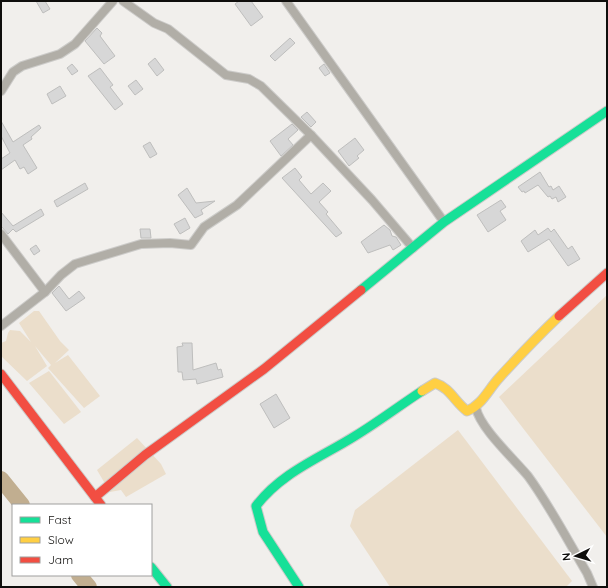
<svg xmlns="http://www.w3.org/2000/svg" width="608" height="588" viewBox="0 0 608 588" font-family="Quicksand,sans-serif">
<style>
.green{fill:#ebdecb}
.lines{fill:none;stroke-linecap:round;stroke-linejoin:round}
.river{stroke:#c1ae90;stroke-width:16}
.building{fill:#d7d7d7;stroke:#bebebd}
.street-casing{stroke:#cccbc9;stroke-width:10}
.fast-casing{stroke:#cccbc9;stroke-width:11}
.slow-casing{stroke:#cccbc9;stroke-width:11}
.jam-casing{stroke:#cccbc9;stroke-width:11}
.street{stroke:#b1aea7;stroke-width:8}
.fast{stroke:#16e098;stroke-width:9}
.slow{stroke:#ffcf43;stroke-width:9}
.jam{stroke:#f24e42;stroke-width:9}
</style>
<rect width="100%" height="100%" fill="#f1efec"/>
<g class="green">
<path d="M 607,295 L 607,537 L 499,397 Z"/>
<path d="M 34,311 L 39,311 L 60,341 L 69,350 L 55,363 L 68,355 L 100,396 L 84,408 L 48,368 L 51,365 L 35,346 L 47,366 L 27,381 L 1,356 L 1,343 L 6,341 L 8,333 L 10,330 L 20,331 L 31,342 L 19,323 Z"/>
<path d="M 49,371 L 81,412 L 64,424 L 29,383 Z"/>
<path d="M 458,430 L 572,581 L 566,587 L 390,587 L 350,526 L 355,510 Z"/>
<path d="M 137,438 L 161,464 L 166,474 L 126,497 L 121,490 L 110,492 L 97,470 Z"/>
</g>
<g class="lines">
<g class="river">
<path d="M 1,479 L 22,505"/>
<path d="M 79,575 L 89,587"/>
</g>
</g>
<g class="building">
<path d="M 36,1 L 45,1 L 50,9 L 43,13 Z"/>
<path d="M 239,1 L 251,1 L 263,17 L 251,26 L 235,4 Z"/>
<path d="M 97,28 L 102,33 L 100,36 L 115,56 L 104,64 L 85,41 Z"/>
<path d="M 290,38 L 295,43 L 275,61 L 270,56 Z"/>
<path d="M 155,58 L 164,70 L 157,76 L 148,64 Z"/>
<path d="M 72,64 L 78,71 L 72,75 L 67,68 Z"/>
<path d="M 324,64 L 330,73 L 325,76 L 319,68 Z"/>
<path d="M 100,68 L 113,85 L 110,87 L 123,104 L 115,110 L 88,76 Z"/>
<path d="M 136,80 L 143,89 L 135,95 L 128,86 Z"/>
<path d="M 60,86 L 66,96 L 52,104 L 47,94 Z"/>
<path d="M 307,112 L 316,122 L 311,127 L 301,117 Z"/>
<path d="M 1,121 L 13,142 L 39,125 L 41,128 L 31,137 L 32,139 L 23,145 L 37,168 L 28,174 L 24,167 L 20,169 L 15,160 L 1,170 L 1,159 L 10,153 L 1,136 Z"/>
<path d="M 292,124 L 298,130 L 288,139 L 293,145 L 281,156 L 270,141 Z"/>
<path d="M 355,138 L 364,150 L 357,156 L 359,158 L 349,166 L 338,151 Z"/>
<path d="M 150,142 L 157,154 L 150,158 L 143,146 Z"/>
<path d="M 295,168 L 302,177 L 299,180 L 311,194 L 323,183 L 331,191 L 319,202 L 328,212 L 326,214 L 342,233 L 336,237 L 282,178 Z"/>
<path d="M 540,172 L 549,187 L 551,186 L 553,190 L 559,186 L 566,197 L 558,202 L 556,197 L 552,199 L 550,196 L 548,197 L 538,185 L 525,193 L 524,191 L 522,192 L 518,187 Z"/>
<path d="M 85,183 L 88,189 L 57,207 L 54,201 Z"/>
<path d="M 187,188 L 196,203 L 215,201 L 201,210 L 203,214 L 195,218 L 178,195 Z"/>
<path d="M 501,200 L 506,207 L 500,211 L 506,220 L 488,232 L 477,215 Z"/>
<path d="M 41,209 L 44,215 L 16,232 L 13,229 L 8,234 L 1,226 L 1,212 L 13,226 Z"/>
<path d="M 185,218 L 190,228 L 180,234 L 174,224 Z"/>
<path d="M 384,225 L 390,230 L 392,236 L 396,237 L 401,245 L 393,250 L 390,245 L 368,253 L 361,242 Z"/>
<path d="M 548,228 L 551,232 L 554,229 L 568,249 L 572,246 L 580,259 L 568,266 L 549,239 L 528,252 L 521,241 L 535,230 L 538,235 Z"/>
<path d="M 140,229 L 150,229 L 151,238 L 141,238 Z"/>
<path d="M 36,245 L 40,251 L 34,255 L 30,249 Z"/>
<path d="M 59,286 L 69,299 L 79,291 L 85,298 L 66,311 L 52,293 Z"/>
<path d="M 182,343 L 192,343 L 193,370 L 216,363 L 218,370 L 221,369 L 223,377 L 197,384 L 196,379 L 183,380 L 182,372 L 178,372 L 177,347 L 183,346 Z"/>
<path d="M 276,394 L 290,418 L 274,428 L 260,404 Z"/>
</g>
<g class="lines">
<g class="street-casing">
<g id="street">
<path d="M 123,1 L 154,23 L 168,29 L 226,75 L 249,79 L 261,86 L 311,135 L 372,200 L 413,248"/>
<path d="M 286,1 L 444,222"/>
<path d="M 1,91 L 13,72 L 22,66 L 60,54 L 75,44 L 113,1"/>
<path d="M 1,234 L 45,292"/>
<path d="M 1,326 L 45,292 L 61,275 L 75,264 L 141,244 L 170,243 L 191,245 L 204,227 L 237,205 L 311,135"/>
<path d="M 476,408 C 480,428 514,459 528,476 C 550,506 568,541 587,573 L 593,587"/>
</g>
</g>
<g class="fast-casing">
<g id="fast">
<path d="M 361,290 L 444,222 L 607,111"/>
<path d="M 151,567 L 167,587"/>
<path d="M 299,587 L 263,532 L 256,506 C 282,472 320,458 355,436 C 378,422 399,406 422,391"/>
</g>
</g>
<g class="slow-casing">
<path id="slow" d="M 422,391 L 435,383 C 450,388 455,402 467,411 C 482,405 488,390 499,378 C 518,357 538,336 559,316"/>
</g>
<g class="jam-casing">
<g id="jam">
<path d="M 559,316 L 607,273"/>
<path d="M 1,374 L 101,505"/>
<path d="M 95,497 L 145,455 L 264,369 L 361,290"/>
</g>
</g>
<use href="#street" class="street"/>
<use href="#fast" class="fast"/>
<use href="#slow" class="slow"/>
<use href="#jam" class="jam"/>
</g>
<rect width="608" height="588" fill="none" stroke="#0f0e0c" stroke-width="4"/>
<rect x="12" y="504" width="140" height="72" fill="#ffffff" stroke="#9f9f9e"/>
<rect x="20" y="517" width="20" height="6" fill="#16e098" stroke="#9f9f9e"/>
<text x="48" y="524" font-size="12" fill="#0f0e0c">Fast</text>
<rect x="20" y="537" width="20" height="6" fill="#ffcf43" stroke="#9f9f9e"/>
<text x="48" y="544" font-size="12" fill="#0f0e0c">Slow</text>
<rect x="20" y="557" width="20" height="6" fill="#f24e42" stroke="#9f9f9e"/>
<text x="48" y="564" font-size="12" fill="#0f0e0c">Jam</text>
<g transform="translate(576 556) rotate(265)" stroke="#ffffff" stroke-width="3" paint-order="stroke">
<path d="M0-3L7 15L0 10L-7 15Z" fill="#0f0e0c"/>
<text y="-6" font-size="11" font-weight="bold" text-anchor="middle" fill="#0f0e0c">N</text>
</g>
</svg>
